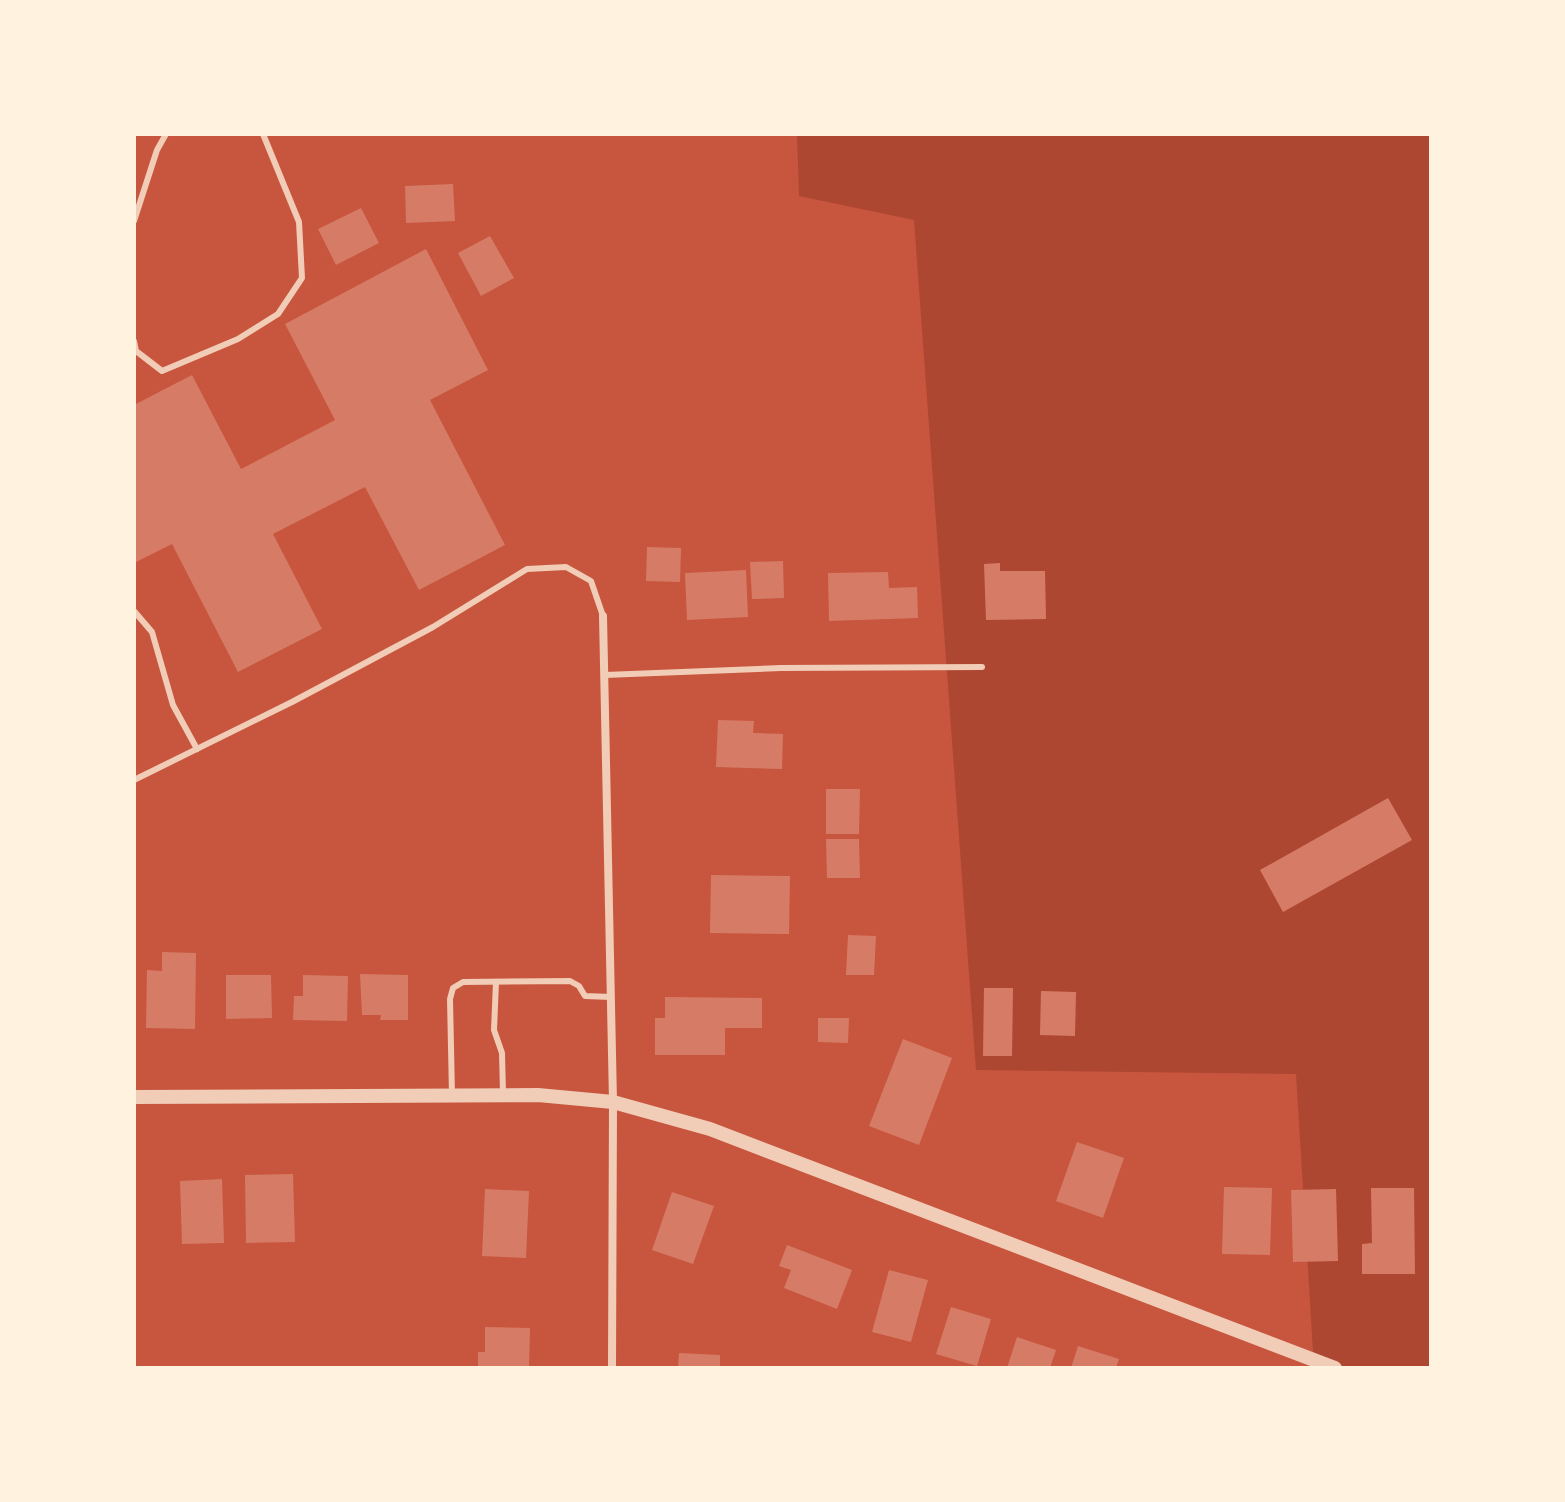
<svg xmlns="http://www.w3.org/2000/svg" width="1565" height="1502" viewBox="0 0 1565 1502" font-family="'DM Sans',sans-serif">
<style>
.green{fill:#ae4732}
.building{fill:#d67c66}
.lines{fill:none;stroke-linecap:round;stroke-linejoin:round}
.service{stroke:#f1ccb7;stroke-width:6}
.minor{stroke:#f1ccb7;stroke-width:8}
.tertiary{stroke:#f1ccb7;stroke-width:14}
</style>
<rect width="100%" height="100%" fill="#c8553d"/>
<path class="green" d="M 797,134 L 1431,134 L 1431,1368 L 1314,1368 L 1296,1074 L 976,1070 L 914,220 L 799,196 Z"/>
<g class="building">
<path d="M 453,184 L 455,221 L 406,223 L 405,186 Z"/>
<path d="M 361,208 L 379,243 L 336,265 L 318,229 Z"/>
<path d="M 490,236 L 514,278 L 481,296 L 458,253 Z"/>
<path d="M 426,249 L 488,370 L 430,400 L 505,545 L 419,590 L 365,487 L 273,534 L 322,629 L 238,672 L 172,544 L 134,563 L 134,405 L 192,375 L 241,469 L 335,420 L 285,324 Z"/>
<path d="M 647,547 L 681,548 L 680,582 L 646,581 Z"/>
<path d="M 783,561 L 784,598 L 752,599 L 750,562 Z"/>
<path d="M 1000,563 L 1000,571 L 1045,571 L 1046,619 L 986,620 L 984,564 Z"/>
<path d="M 746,570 L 748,617 L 687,620 L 685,573 Z"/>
<path d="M 888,572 L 889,588 L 917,587 L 918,618 L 829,621 L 828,573 Z"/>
<path d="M 718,720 L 754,721 L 753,733 L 783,734 L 782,769 L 716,767 Z"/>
<path d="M 826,789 L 860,789 L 859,834 L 826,834 Z"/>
<path d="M 1388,798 L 1412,840 L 1283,912 L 1260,870 Z"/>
<path d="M 826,839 L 859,839 L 860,878 L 827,878 Z"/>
<path d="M 711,875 L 790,876 L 789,934 L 710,933 Z"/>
<path d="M 848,935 L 876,936 L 874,975 L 846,975 Z"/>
<path d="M 162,952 L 196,953 L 195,1029 L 146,1028 L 147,970 L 162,971 Z"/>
<path d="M 360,974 L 408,975 L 408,1020 L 380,1020 L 381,1015 L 362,1015 Z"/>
<path d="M 226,975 L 271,975 L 272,1018 L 226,1019 Z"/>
<path d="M 303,975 L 348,976 L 347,1021 L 293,1020 L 294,996 L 303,996 Z"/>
<path d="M 984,988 L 1013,988 L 1012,1056 L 983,1056 Z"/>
<path d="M 1041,991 L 1076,992 L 1075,1036 L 1040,1035 Z"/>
<path d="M 665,997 L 762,998 L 762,1028 L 725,1028 L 725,1055 L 655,1055 L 655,1018 L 665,1018 Z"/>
<path d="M 818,1018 L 849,1018 L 848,1043 L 818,1042 Z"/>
<path d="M 903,1039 L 952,1058 L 919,1145 L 869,1126 Z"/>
<path d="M 1077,1142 L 1124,1158 L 1103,1218 L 1056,1201 Z"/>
<path d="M 293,1174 L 295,1242 L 246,1243 L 245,1175 Z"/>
<path d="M 222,1179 L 224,1243 L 182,1244 L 180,1181 Z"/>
<path d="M 1224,1187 L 1272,1188 L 1270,1255 L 1222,1254 Z"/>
<path d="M 1371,1188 L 1414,1188 L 1415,1274 L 1362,1274 L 1362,1244 L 1372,1243 Z"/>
<path d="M 485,1189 L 529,1191 L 526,1258 L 482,1256 Z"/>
<path d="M 1336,1189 L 1338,1261 L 1293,1262 L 1291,1190 Z"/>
<path d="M 672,1192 L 714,1206 L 693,1264 L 652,1250 Z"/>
<path d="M 787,1245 L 852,1270 L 837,1309 L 784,1288 L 791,1270 L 779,1266 Z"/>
<path d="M 889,1270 L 928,1280 L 911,1342 L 872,1332 Z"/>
<path d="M 951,1307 L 991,1319 L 977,1366 L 936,1354 Z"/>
<path d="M 485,1327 L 530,1328 L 529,1368 L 478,1368 L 478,1352 L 485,1352 Z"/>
<path d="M 1017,1337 L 1056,1350 L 1050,1368 L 1007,1368 Z"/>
<path d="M 1078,1346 L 1119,1359 L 1116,1368 L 1071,1368 Z"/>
<path d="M 679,1353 L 720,1355 L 720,1368 L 678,1368 Z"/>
</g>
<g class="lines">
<g class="service">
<path d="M 134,221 L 157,150 L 166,134"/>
<path d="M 134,341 L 136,351 L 162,371 L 238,339 L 278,314 L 302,278 L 299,222 L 263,134"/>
<path d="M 134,611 L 152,632 L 173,705 L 197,749"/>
<path d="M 605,675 L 781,668 L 982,667"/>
<path d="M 134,780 L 292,702 L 433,627 L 527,569 L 566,567 L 591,581 L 603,616"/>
<path d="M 496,982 L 494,1030 L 502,1053 L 503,1093"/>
<path d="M 452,1095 L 450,999 L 453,988 L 463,982 L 570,981 L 579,986 L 585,996 L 611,997"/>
</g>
<path class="minor" d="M 603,616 L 613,1102 L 612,1368"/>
<path class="tertiary" d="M 134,1097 L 538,1095 L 613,1102 L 710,1129 L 1335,1368"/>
</g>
<rect width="1565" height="1502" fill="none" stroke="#fff3e0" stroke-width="272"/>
</svg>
